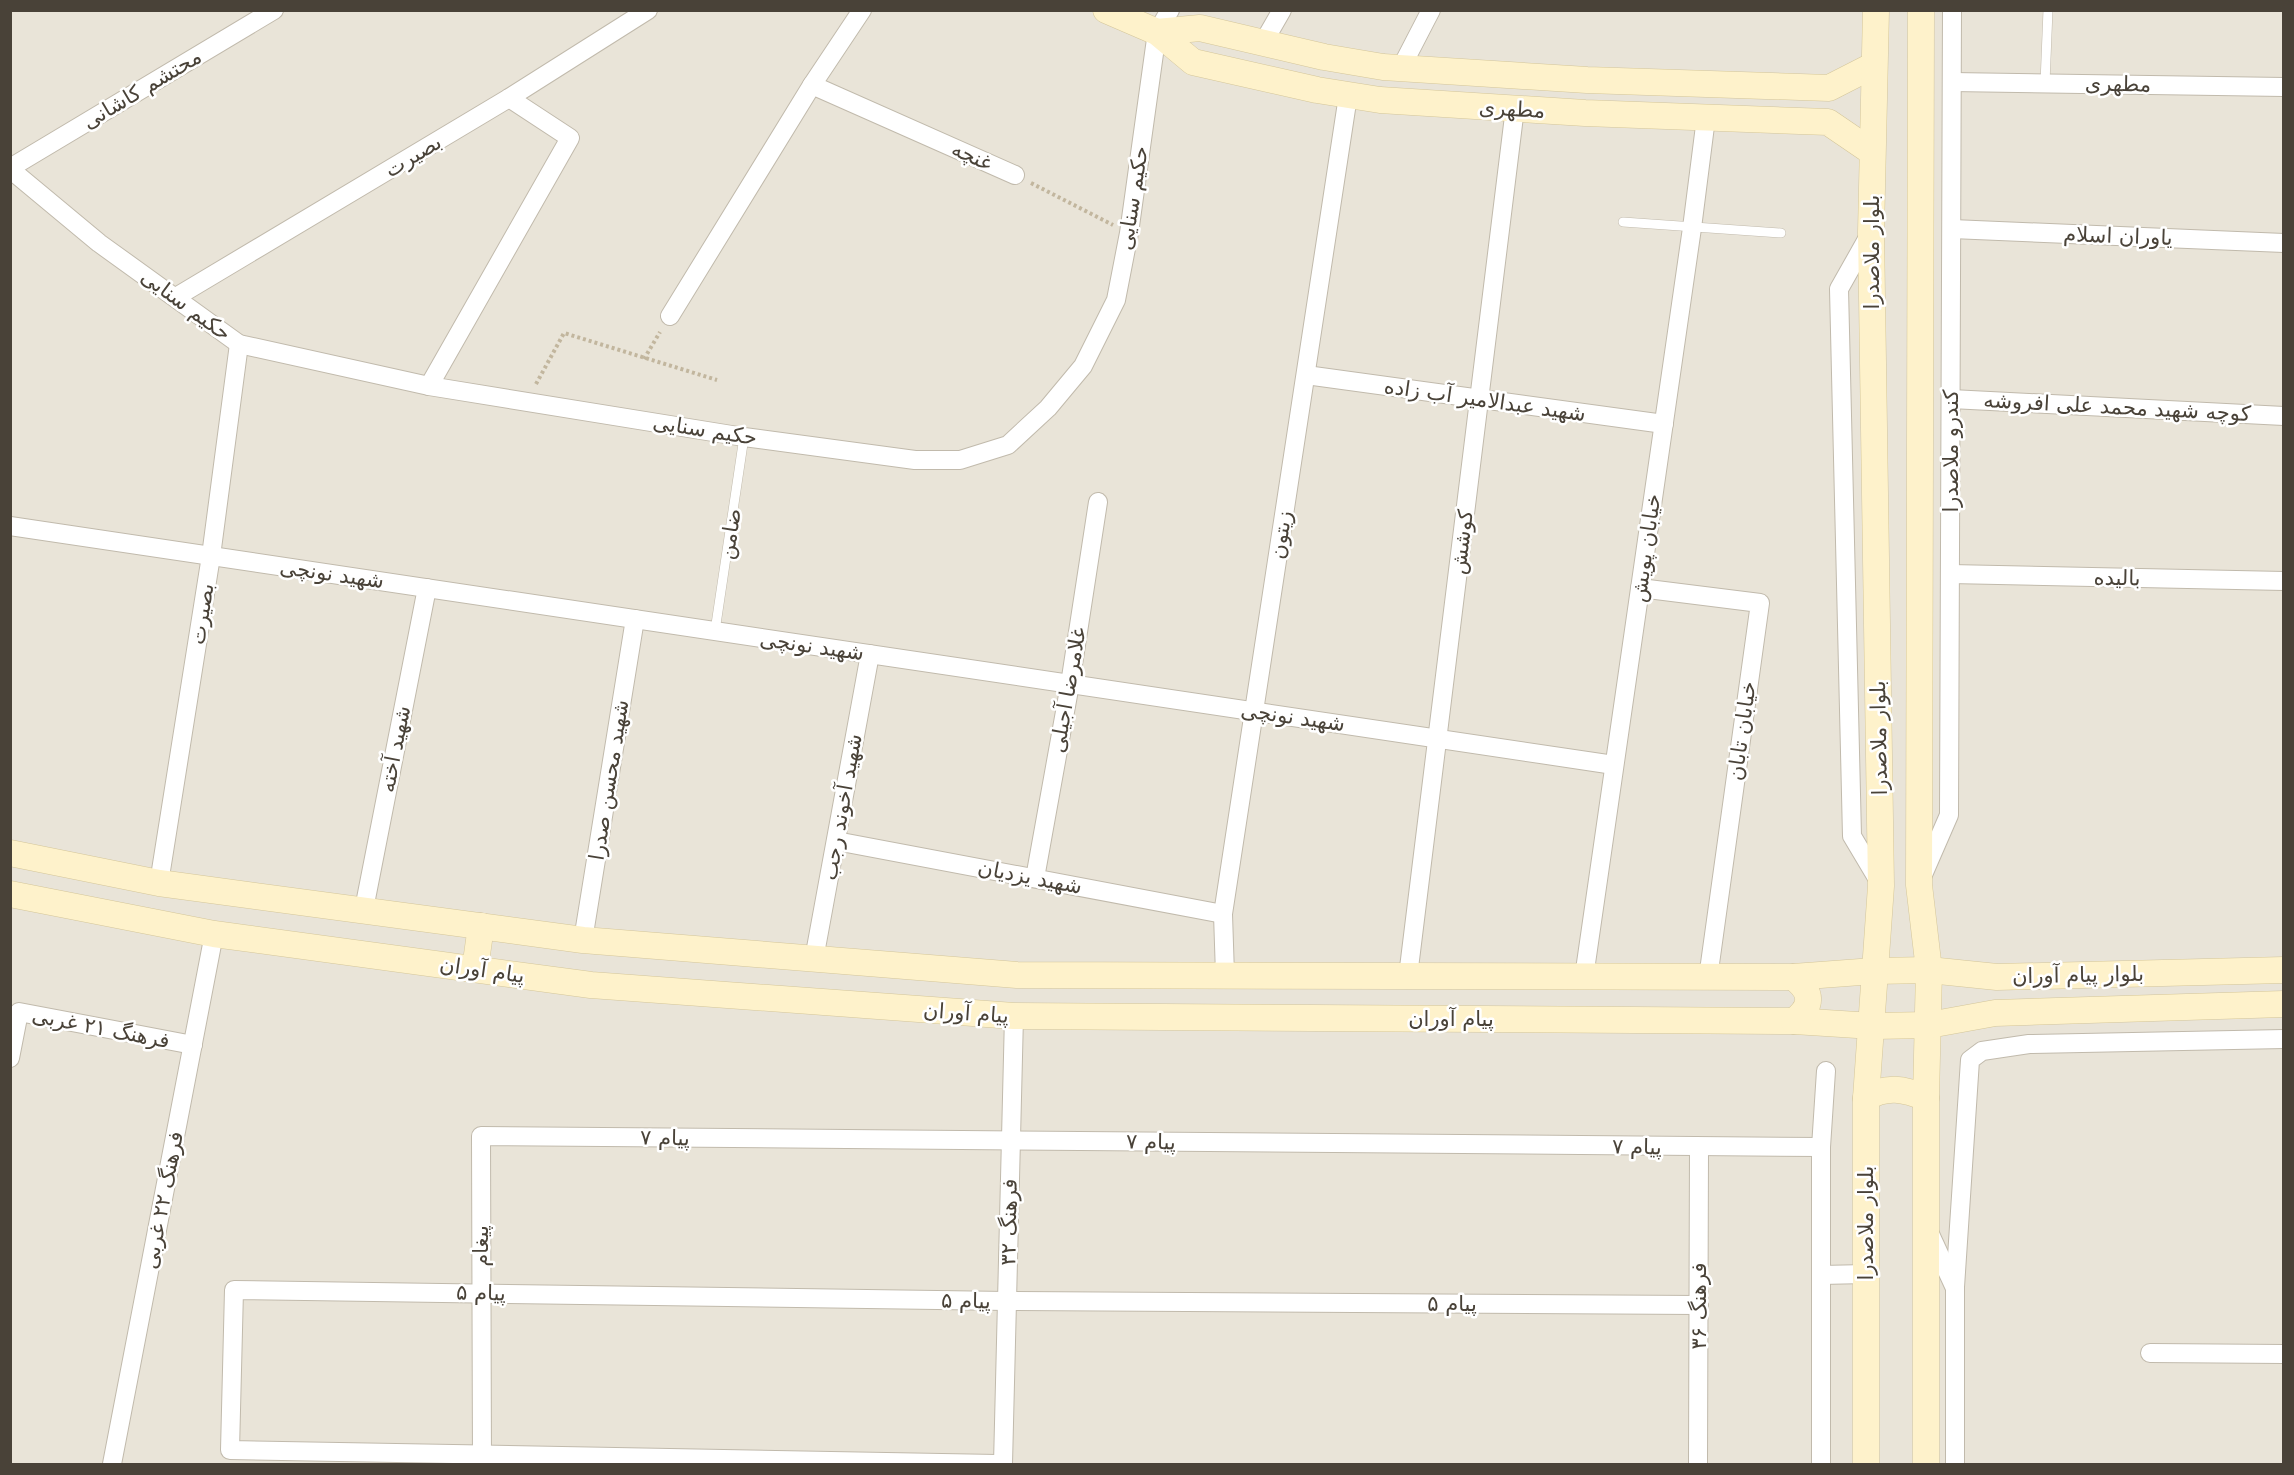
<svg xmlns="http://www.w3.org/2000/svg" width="2294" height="1475" viewBox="0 0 2294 1475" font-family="'DejaVu Sans',Vazirmatn,sans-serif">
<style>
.residential{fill:#e9e4d8}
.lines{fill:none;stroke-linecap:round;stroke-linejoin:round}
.lane-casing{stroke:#c1baac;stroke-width:10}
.street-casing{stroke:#c1baac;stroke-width:20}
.secondary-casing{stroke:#d4c69a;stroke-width:27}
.path{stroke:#c2b69e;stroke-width:4;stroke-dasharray:3 3;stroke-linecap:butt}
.lane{stroke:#fff;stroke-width:9}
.street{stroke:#fff;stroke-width:18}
.secondary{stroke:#fef2cb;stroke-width:26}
.labels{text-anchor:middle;stroke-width:5;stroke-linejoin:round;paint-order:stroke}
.street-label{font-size:21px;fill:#494238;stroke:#fff}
</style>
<rect width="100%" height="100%" fill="#f5f2ea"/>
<rect class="residential" x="11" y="11" width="2272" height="1453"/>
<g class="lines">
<g class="lane-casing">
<g id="lane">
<path d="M 2045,83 L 2048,10"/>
<path d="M 1623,222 L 1781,233"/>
<path d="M 715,631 L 744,437"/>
</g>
</g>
<g class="street-casing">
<g id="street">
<path d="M 1263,43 L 1282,10"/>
<path d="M 1401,68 L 1431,10"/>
<path d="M 1952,82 L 2284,87"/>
<path d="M 812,85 L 1015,175"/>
<path d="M 10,168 L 274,10"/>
<path d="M 10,169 L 99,243 L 239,344 L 429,386 L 744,437 L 915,460 L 960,460 L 1008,445 L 1048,408 L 1083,366 L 1116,300 L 1129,233 L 1157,32 L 1170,10"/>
<path d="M 1952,229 L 2284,243"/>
<path d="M 1870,234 L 1839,289 L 1852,836 L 1880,883"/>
<path d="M 176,297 L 509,98 L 648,10"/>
<path d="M 670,316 L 812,85 L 862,10"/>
<path d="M 1306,375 L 1664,424"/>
<path d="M 429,386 L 570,138 L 509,98"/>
<path d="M 1951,399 L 2284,416"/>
<path d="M 10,526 L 1614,765"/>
<path d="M 1950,574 L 2284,581"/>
<path d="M 1640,588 L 1760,603 L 1708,978"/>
<path d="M 836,841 L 1223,914"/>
<path d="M 1922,877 L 1949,815 L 1952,10"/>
<path d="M 1035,878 L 1070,684 L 1098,502"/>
<path d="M 159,883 L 211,556 L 239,344"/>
<path d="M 364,909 L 427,588"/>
<path d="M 583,940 L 635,619"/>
<path d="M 814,959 L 870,654"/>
<path d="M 1225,975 L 1223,914 L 1348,96"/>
<path d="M 1408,976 L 1515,108"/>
<path d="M 1584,977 L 1692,228 L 1706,118"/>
<path d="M 10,1058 L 19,1012 L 193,1045"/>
<path d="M 1929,1232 L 1954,1286"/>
<path d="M 1821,1275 L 1866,1274"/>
<path d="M 2150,1353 L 2284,1354"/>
<path d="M 112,1464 L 214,934"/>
<path d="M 482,1464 L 481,1136 L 1821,1147"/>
<path d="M 997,1464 L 230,1450 L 234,1290 L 1007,1301 L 1699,1305"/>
<path d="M 1003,1464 L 1014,1016"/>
<path d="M 1698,1464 L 1699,1148"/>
<path d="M 1821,1464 L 1821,1147 L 1826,1071"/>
<path d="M 1955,1464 L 1955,1287 L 1970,1060 L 1982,1051 L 2029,1044 L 2284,1039"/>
</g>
</g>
<g class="secondary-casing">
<g id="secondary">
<path d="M 1106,10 L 1157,32 L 1193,62 L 1317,90 L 1380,100 L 1585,113 L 1828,122 L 1872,152"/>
<path d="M 1921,10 L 1919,885 L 1929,970 L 1926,1098 L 1926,1464"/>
<path d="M 1157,32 L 1200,28 L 1324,57 L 1383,67 L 1587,80 L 1829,88 L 1874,65"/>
<path d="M 10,853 L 159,883 L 583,940 L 1017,975 L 1793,977 L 1874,971 L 1929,970 L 1997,977 L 2284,970"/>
<path d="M 10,894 L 214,934 L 591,985 L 1014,1016 L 1794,1021 L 1873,1026 L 1929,1025 L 1995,1013 L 2284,1004"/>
<path d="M 475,969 L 481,926"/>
<path d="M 1793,977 C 1813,992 1813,1006 1794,1021"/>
<path d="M 1866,1098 C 1886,1085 1905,1089 1926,1098"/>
<path d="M 1866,1464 L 1866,1098 L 1881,886 L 1871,232 L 1876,10"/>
</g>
</g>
<g class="path">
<path d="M 1031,183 L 1113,225"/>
<path d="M 644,359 L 660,332"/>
<path d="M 536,384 L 564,333 L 717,380"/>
</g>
<use href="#lane" class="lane"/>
<use href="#street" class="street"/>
<use href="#secondary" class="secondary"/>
</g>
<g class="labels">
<g class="street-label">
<text transform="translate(2118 84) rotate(1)" y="7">مطهری</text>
<text transform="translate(142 89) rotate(-31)" y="7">محتشم کاشانی</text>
<text transform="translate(1512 109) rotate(3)" y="7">مطهری</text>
<text transform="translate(413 156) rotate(-31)" y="7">بصیرت</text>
<text transform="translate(972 156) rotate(24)" y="7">غنچه</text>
<text transform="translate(1133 198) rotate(-81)" y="7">حکیم سنایی</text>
<text transform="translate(2118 236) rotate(2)" y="7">یاوران اسلام</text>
<text transform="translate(1872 252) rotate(-90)" y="7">بلوار ملاصدرا</text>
<text transform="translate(186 305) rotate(36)" y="7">حکیم سنایی</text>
<text transform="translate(1485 400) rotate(8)" y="7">شهید عبدالامیر آب زاده</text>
<text transform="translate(2117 407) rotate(3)" y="7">کوچه شهید محمد علی افروشه</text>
<text transform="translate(705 430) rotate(9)" y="7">حکیم سنایی</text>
<text transform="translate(1951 451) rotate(-90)" y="7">کندرو ملاصدرا</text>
<text transform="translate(730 534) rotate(-81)" y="7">ضامن</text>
<text transform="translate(1281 535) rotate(-81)" y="7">زیتون</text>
<text transform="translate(1462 542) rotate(-83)" y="7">کوشش</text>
<text transform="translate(1646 548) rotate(-82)" y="7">خیابان پویش</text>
<text transform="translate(332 574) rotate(8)" y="7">شهید نونچی</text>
<text transform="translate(2117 578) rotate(1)" y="7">بالیده</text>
<text transform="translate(202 614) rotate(-81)" y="7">بصیرت</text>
<text transform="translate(812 646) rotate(8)" y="7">شهید نونچی</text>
<text transform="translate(1068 690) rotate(-80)" y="7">غلامرضا آجیلی</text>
<text transform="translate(1293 717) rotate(8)" y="7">شهید نونچی</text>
<text transform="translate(1742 731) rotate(-82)" y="7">خیابان تابان</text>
<text transform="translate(1879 738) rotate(-91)" y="7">بلوار ملاصدرا</text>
<text transform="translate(395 749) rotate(-79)" y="7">شهید آخته</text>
<text transform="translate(609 780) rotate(-81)" y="7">شهید محسن صدرا</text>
<text transform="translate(842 807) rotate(-80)" y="7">شهید آخوند رجب</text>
<text transform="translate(1030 877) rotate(11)" y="7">شهید یزدیان</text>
<text transform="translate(482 970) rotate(8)" y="7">پیام آوران</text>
<text transform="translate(2078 975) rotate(-1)" y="7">بلوار پیام آوران</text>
<text transform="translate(966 1013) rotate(4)" y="7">پیام آوران</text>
<text x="1451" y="1026">پیام آوران</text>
<text transform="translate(101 1028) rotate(11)" y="7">فرهنگ ۲۱ غربی</text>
<text transform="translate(665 1138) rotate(1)" y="7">پیام ۷</text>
<text transform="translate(1151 1142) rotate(1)" y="7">پیام ۷</text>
<text transform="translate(1637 1147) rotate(1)" y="7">پیام ۷</text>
<text transform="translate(163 1200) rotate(-79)" y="7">فرهنگ ۲۲ غربی</text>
<text transform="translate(1009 1222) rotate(-89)" y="7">فرهنگ ۳۲</text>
<text transform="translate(1866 1223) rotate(-90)" y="7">بلوار ملاصدرا</text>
<text transform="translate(481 1246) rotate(-90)" y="7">پیغام</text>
<text transform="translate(481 1293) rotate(1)" y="7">پیام ۵</text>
<text transform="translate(966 1301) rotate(1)" y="7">پیام ۵</text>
<text x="1452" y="1311">پیام ۵</text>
<text transform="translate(1699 1306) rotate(-90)" y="7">فرهنگ ۳۶</text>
</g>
</g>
<rect width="2294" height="1475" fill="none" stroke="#494238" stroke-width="24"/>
</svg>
